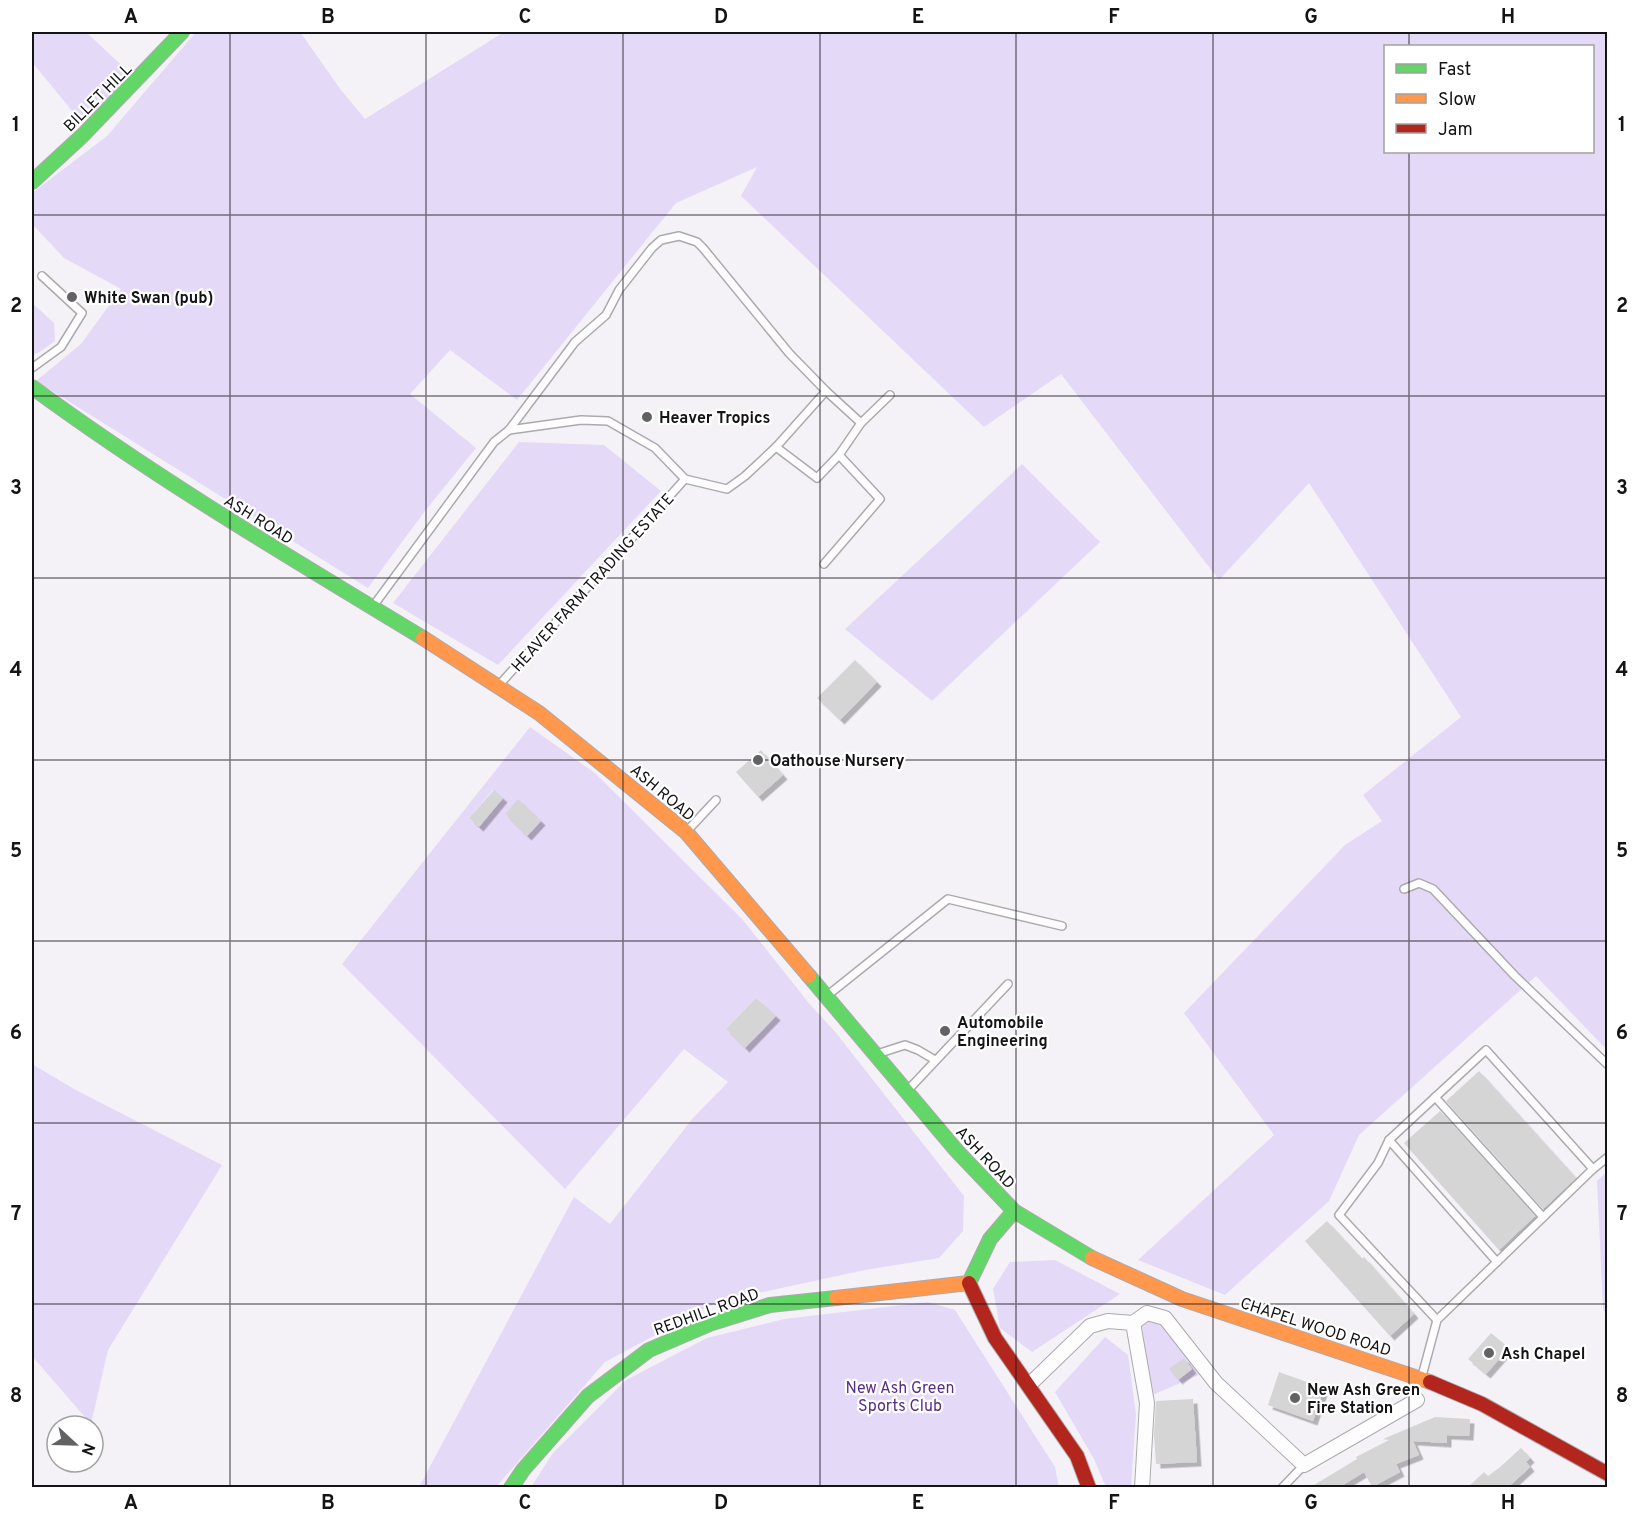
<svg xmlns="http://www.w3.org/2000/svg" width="1639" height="1519" viewBox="0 0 1639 1519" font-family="Overpass,sans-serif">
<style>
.green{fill:#e5d9f8;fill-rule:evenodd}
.building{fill:#d5d5d6;filter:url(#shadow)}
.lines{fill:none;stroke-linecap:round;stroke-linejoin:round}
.lane-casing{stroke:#acaaae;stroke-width:10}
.street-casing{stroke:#acaaae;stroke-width:16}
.fast-casing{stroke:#acaaae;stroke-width:16}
.slow-casing{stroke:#acaaae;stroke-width:16}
.jam-casing{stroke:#acaaae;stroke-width:16}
.lane{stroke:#fdfdfe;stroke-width:7}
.street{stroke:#fdfdfe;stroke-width:14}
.fast{stroke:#63d668;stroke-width:14}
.slow{stroke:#ff974d;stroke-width:14}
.jam{stroke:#b3261e;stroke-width:14}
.grid{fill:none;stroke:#141315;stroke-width:1.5;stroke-opacity:0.55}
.poi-dot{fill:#626164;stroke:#fff;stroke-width:2}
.labels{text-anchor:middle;stroke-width:4.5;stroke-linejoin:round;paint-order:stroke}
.street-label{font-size:16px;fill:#141315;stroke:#fff}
.poi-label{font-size:16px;font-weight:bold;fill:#141315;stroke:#fff;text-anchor:start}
.park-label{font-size:16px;fill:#582d87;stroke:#fff}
.neatline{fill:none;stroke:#141315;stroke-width:2}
.grid-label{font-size:20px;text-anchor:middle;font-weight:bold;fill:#141315}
</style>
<defs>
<filter id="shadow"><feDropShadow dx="4.5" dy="4.5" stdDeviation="0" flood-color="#0004"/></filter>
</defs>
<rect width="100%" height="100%" fill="#f4f2f7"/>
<g class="green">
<path d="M 32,32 L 86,32 L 132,75 L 82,123 L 32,62 Z"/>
<path d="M 196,32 L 300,32 L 341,90 L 365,119 L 504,32 L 1607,32 L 1607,1050 L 1536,976 L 1359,1135 L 1329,1201 L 1225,1295 L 1138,1260 L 1274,1135 L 1184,1013 L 1345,845 L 1382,821 L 1363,795 L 1461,717 L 1309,483 L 1219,580 L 1061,374 L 984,427 L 741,196 L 757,167 L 676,203 L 517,400 L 450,350 L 410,394 L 476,448 L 425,511 L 368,588 L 36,381 L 81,344 L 121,289 L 64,258 L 32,224 L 32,193 L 107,136 ZM 1386,46 L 1592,46 L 1592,152 L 1386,152 Z"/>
<path d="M 32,303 L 54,323 L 55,341 L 38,353 L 32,355 Z"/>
<path d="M 519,442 L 604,445 L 661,491 L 498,665 L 393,603 Z"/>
<path d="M 1022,464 L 1100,542 L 932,701 L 845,629 Z"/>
<path d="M 530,727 L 595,773 L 743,920 L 808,1002 L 837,1034 L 964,1196 L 963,1231 L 939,1258 L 865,1270 L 717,1302 L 605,1362 L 496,1487 L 419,1487 L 574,1197 L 610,1224 L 693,1118 L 728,1082 L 684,1049 L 565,1189 L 342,964 ZM 493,790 L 503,799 L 478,826 L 469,818 ZM 518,800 L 541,821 L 527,835 L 505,814 ZM 756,998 L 775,1017 L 745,1047 L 726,1029 Z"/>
<path d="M 32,1064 L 74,1089 L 222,1165 L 108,1350 L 91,1424 L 32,1356 Z"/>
<path d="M 1607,1172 L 1607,1315 L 1603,1309 L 1597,1181 Z"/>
<path d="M 1055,1260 L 1120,1294 L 1032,1352 L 1000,1328 L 993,1289 L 1010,1262 Z"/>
<path d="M 928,1302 L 955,1310 L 1055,1467 L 1059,1487 L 531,1487 L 553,1453 L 626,1380 L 707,1338 L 784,1319 Z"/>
<path d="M 1151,1319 L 1163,1321 L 1199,1375 L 1150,1396 L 1142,1325 Z"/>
<path d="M 1105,1337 L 1128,1355 L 1136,1414 L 1131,1487 L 1106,1487 L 1094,1459 L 1055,1392 Z"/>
</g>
<g class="building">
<path d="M 855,660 L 877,682 L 840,720 L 817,698 Z"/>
<path d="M 761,750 L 783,775 L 758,797 L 736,772 Z"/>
<path d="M 494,790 L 503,798 L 479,827 L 469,818 Z"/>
<path d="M 518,799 L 541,821 L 527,836 L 505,814 Z"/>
<path d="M 756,998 L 776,1016 L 745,1048 L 726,1029 Z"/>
<path d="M 1479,1071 L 1576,1178 L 1543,1209 L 1446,1101 Z"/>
<path d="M 1440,1111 L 1535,1216 L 1499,1250 L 1404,1143 Z"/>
<path d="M 1327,1221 L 1362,1259 L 1364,1257 L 1414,1314 L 1390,1336 L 1305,1241 Z"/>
<path d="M 1491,1333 L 1509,1348 L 1486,1374 L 1468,1359 Z"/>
<path d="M 1184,1358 L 1192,1369 L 1178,1380 L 1169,1369 Z"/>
<path d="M 1279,1372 L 1324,1388 L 1313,1421 L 1268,1405 Z"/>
<path d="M 1193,1399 L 1197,1462 L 1156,1464 L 1154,1435 L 1156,1401 Z"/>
<path d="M 1435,1417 L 1470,1419 L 1469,1436 L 1447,1435 L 1447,1443 L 1413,1441 L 1419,1455 L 1396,1464 L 1400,1472 L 1372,1487 L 1364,1472 L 1338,1488 L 1309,1488 L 1357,1459 L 1356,1457 L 1389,1440 L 1383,1439 Z"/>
<path d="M 1521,1448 L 1530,1458 L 1526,1462 L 1530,1467 L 1507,1488 L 1467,1488 L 1484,1472 L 1488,1476 L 1499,1468 Z"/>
</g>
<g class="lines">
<g class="lane-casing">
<g id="lane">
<path d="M 32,368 L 61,347 L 82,313 L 42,276"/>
<path d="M 509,430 L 581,420 L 608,421 L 655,448 L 685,479 L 727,489 L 745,476 L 776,447 L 817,478 L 839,455 L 861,423 L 890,395"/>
<path d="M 776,447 L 826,391"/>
<path d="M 824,564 L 880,499 L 839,455"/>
<path d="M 374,605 L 494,442 L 509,430 L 575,342 L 606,315 L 619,290 L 652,248 L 661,240 L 679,236 L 697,242 L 703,248 L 789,353 L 826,391 L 861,423"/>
<path d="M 500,684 L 685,479"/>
<path d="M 688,830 L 716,800"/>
<path d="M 1404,889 L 1419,883 L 1433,889 L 1515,976 L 1608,1065"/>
<path d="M 828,995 L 948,899 L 1062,926"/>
<path d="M 877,1054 L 905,1045 L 918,1050 L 935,1060"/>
<path d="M 908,1090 L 1008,984"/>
<path d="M 1435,1097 L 1543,1217"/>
<path d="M 1389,1140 L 1497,1262"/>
<path d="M 1593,1169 L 1608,1157"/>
<path d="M 1422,1376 L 1437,1320 L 1593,1169 L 1486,1050 L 1389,1140 L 1378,1163 L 1339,1215 L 1437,1320"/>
<path d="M 1282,1488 L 1304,1465"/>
</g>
</g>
<g class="street-casing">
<g id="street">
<path d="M 1133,1323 L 1147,1313 L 1165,1318 L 1216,1383 L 1304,1465 L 1417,1400"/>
<path d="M 1029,1385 L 1090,1326 L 1108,1321 L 1133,1323 L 1147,1403 L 1142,1488"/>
</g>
</g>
<g class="fast-casing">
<g id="fast">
<path d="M 32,182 L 83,135 L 182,32"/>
<path d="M 32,387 C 157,479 291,558 423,638"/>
<path d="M 809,976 L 956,1150 L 1014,1211 L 1092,1258"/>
<path d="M 969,1283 L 990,1239 L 1014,1211"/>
<path d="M 511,1488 L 523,1470 L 588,1396 L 649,1350 L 712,1323 L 770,1305 L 836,1298"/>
</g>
</g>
<g class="slow-casing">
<g id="slow">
<path d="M 423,638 L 539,713 L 686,832 L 809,976"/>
<path d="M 1092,1258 L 1182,1299 L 1430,1382"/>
<path d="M 836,1298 L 969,1283"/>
</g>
</g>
<g class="jam-casing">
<g id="jam">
<path d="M 969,1283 L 995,1338 L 1077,1456 L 1089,1488"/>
<path d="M 1430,1382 L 1482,1404 L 1608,1474"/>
</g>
</g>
<use href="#lane" class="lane"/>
<use href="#street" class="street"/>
<use href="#fast" class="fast"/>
<use href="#slow" class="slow"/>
<use href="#jam" class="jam"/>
</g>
<path class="grid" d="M 230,32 L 230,1488M 426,32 L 426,1488M 623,32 L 623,1488M 820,32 L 820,1488M 1016,32 L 1016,1488M 1213,32 L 1213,1488M 1409,32 L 1409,46M 1409,152 L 1409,1488M 32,215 L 1608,215M 32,396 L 1608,396M 32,578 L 1608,578M 32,760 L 1608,760M 32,941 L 1608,941M 32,1123 L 1608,1123M 32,1304 L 1608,1304"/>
<g class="poi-dot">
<circle cx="72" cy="297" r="6"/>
<circle cx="647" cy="417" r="6"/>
<circle cx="758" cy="760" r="6"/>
<circle cx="945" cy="1031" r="6"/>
<circle cx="1489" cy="1353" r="6"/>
<circle cx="1295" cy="1398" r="6"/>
</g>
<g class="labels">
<g class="street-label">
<text transform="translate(97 97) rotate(-45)" y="6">BILLET HILL</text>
<text transform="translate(259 519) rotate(32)" y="6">ASH ROAD</text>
<text transform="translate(592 582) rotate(-48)" y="6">HEAVER FARM TRADING ESTATE</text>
<text transform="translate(663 792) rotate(40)" y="6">ASH ROAD</text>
<text transform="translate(986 1157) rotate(47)" y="6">ASH ROAD</text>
<text transform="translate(706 1311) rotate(-20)" y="6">REDHILL ROAD</text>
<text transform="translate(1316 1326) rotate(18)" y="6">CHAPEL WOOD ROAD</text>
</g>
<g class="poi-label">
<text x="84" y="303">White Swan (pub)</text>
<text x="659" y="423">Heaver Tropics</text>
<text x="770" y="766">Oathouse Nursery</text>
<text x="957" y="1028">Automobile<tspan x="957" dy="18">Engineering</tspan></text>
<text x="1501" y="1359">Ash Chapel</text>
<text x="1307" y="1395">New Ash Green<tspan x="1307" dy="18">Fire Station</tspan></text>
</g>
<g class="park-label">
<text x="900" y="1393">New Ash Green<tspan x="900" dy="18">Sports Club</tspan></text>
</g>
</g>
<rect width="1639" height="1519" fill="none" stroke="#ffffff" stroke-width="66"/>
<rect x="1384" y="45" width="210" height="108" fill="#ffffff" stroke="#a1a1a1" stroke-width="1.5"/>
<rect x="1396" y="64" width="30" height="9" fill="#63d668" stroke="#a1a1a1" stroke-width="1.5"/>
<text x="1438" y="75" font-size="18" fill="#141315">Fast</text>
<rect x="1396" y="94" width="30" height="9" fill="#ff974d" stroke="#a1a1a1" stroke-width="1.5"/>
<text x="1438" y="105" font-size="18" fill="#141315">Slow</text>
<rect x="1396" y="124" width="30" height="9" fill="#b3261e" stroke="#a1a1a1" stroke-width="1.5"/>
<text x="1438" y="135" font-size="18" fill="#141315">Jam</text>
<g transform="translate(75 1444) rotate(112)"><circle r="28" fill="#ffffff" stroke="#a1a1a1" stroke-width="1.5"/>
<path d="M0-4.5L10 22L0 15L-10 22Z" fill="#626164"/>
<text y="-9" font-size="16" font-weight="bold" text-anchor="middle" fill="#141315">N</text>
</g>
<rect x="33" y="33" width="1573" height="1453" class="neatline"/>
<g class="grid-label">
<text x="131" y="23">A</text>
<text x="328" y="23">B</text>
<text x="525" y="23">C</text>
<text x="721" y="23">D</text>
<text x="918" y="23">E</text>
<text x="1114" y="23">F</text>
<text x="1311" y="23">G</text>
<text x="1508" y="23">H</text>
<text x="16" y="131">1</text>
<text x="1622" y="131">1</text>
<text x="16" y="312">2</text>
<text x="1622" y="312">2</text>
<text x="16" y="494">3</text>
<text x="1622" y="494">3</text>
<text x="16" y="676">4</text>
<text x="1622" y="676">4</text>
<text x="16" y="857">5</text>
<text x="1622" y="857">5</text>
<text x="16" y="1039">6</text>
<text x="1622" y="1039">6</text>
<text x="16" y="1220">7</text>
<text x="1622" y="1220">7</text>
<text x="16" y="1402">8</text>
<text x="1622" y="1402">8</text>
<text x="131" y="1509">A</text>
<text x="328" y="1509">B</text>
<text x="525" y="1509">C</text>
<text x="721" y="1509">D</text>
<text x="918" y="1509">E</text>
<text x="1114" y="1509">F</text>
<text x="1311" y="1509">G</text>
<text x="1508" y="1509">H</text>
</g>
</svg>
